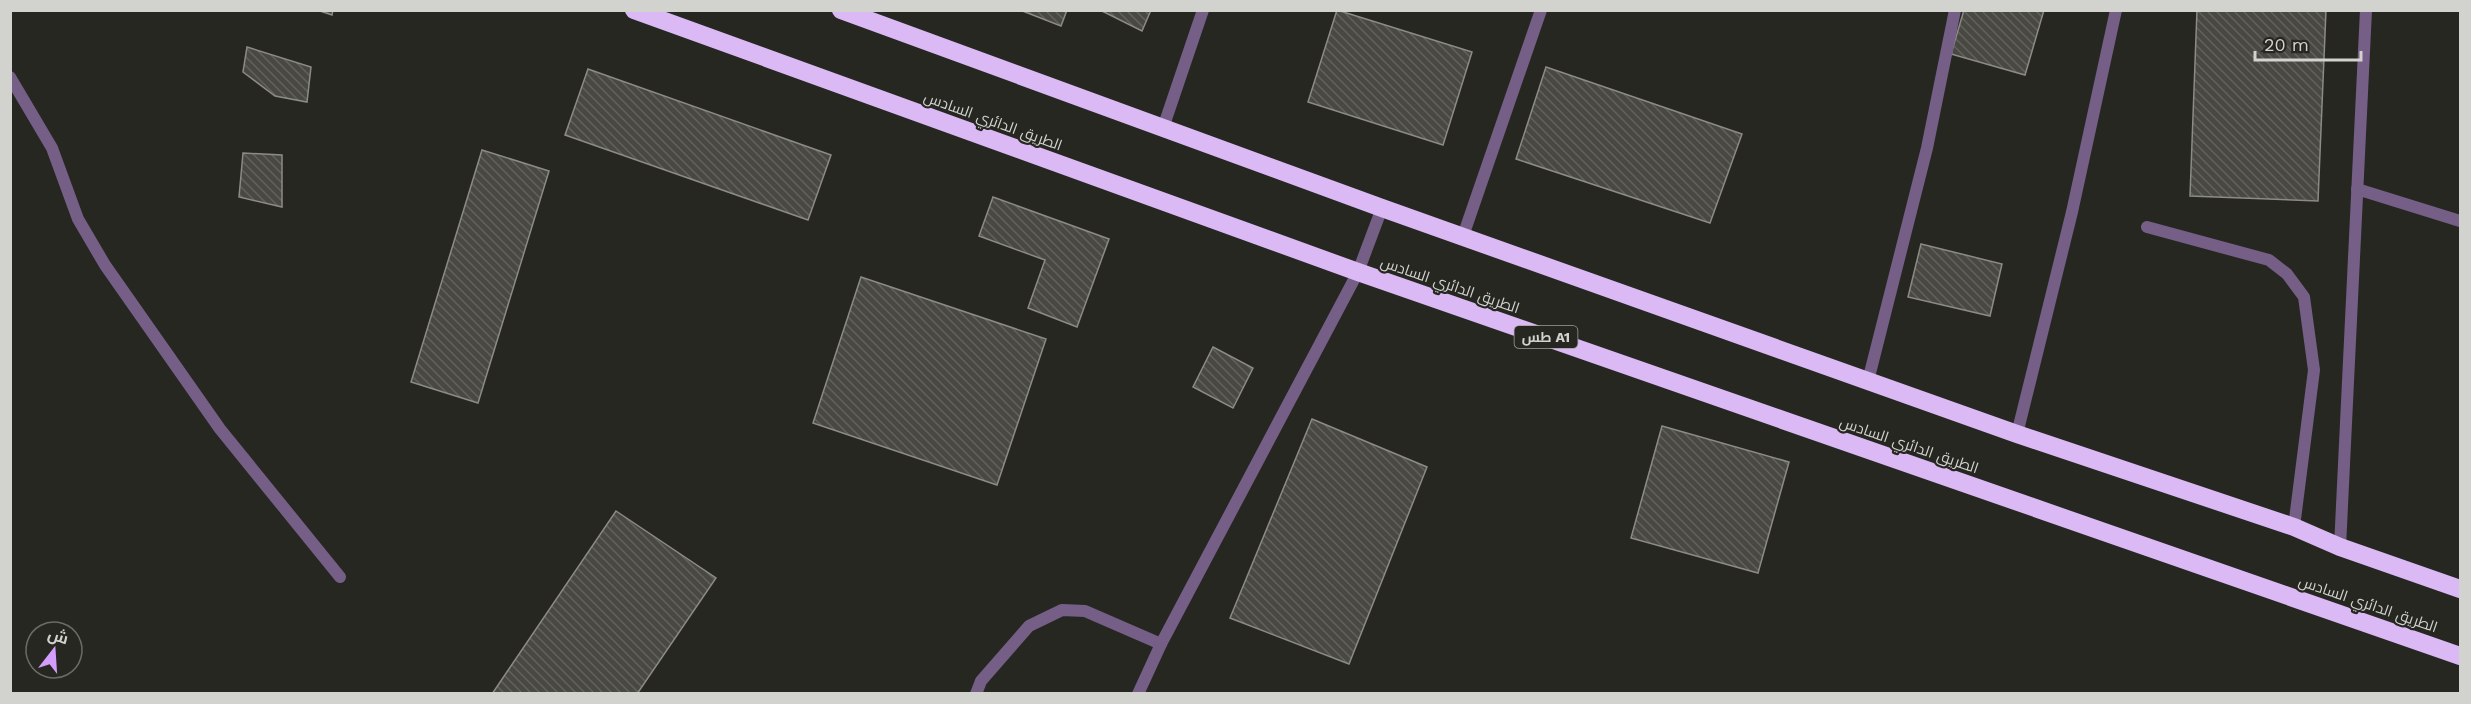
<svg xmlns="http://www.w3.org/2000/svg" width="2471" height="704" viewBox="0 0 2471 704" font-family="'Work Sans',Cairo,sans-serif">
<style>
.building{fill:url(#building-back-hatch);stroke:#8c8b85;stroke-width:1.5}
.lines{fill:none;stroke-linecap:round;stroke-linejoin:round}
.lane{stroke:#765f87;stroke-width:12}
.street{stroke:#765f87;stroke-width:12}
.highway{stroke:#dab9f4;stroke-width:18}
.labels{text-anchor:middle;stroke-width:4.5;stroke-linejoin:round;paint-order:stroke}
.shield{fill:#272722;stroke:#9f9f9b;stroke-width:1.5}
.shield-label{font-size:14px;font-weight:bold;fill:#d2d2cf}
.street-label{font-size:15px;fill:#d2d2cf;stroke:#272722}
</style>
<defs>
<pattern id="building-back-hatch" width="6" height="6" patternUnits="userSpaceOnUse" patternTransform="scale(1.5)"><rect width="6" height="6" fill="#494843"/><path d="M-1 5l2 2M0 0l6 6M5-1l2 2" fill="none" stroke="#62625d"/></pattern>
</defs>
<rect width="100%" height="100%" fill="#272722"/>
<g class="building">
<path d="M 317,10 L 333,10 L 332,15 Z"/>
<path d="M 1020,10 L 1067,10 L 1061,26 Z"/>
<path d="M 1100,10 L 1151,10 L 1142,31 Z"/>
<path d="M 1337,10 L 1472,52 L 1443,145 L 1308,102 Z"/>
<path d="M 1964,10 L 2044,10 L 2025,75 L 1951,54 Z"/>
<path d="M 2197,10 L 2326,10 L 2318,201 L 2190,196 Z"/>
<path d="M 247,47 L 311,67 L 307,102 L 275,96 L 243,72 Z"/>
<path d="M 1546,67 L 1742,134 L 1710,223 L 1516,159 Z"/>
<path d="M 588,69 L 831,155 L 808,220 L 565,135 Z"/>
<path d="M 482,150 L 549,171 L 478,403 L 411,382 Z"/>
<path d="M 243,153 L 282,155 L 282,207 L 239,197 Z"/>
<path d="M 993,197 L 1109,239 L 1077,327 L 1028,308 L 1045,260 L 979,236 Z"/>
<path d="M 1921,244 L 2002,264 L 1990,316 L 1908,297 Z"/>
<path d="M 861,277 L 1046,339 L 997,485 L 813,423 Z"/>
<path d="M 1213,347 L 1253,368 L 1233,408 L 1193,387 Z"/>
<path d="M 1312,419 L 1427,467 L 1349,664 L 1230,618 Z"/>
<path d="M 1662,426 L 1789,462 L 1758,573 L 1631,538 Z"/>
<path d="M 616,511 L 716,578 L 637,694 L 492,694 Z"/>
</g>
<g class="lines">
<g class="lane">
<path d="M 2147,227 L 2269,260 L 2287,274 L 2304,297 L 2314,370 L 2294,527"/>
<path d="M 976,694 L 981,681 L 1029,626 L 1062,610 L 1085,611 L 1161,644"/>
</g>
<g class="street">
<path d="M 10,77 L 52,148 L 78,219 L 105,265 L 220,429 L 340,577"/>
<path d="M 1163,128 L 1203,10"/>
<path d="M 2357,189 L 2460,221"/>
<path d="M 1463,236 L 1541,10"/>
<path d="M 1868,381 L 1927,148 L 1955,10"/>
<path d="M 2017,434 L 2072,212 L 2116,10"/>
<path d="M 2340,547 L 2366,10"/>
<path d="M 1138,694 L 1161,644 L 1358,272 L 1382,208"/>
</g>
<g class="highway">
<path d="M 634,10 L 1358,272 L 2460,656"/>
<path d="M 841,10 L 1382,208 L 2017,434 L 2294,527 L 2340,547 L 2460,589"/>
</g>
</g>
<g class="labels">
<rect class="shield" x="1514.5" y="326" width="63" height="22" rx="4.5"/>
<g class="shield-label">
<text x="1546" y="342">طس A1</text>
</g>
<g class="street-label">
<text transform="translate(993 121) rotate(20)" y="5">الطريق الدائري السادس</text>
<text transform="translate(1450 285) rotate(19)" y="5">الطريق الدائري السادس</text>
<text transform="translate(1909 445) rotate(19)" y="5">الطريق الدائري السادس</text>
<text transform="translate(2368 604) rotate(19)" y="5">الطريق الدائري السادس</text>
</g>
</g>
<rect width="2471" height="704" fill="none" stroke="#d2d2cf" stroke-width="24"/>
<g transform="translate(54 650) rotate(17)"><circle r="28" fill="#272722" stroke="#6b6b67" stroke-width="1.5"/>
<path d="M0-4.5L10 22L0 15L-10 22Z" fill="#d49cfc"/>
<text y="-9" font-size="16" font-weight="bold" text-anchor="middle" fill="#d2d2cf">ش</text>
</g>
<path d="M2255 51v9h106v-9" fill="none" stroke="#d2d2cf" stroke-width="3"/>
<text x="2264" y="51" font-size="18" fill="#d2d2cf" stroke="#272722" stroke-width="4.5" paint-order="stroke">20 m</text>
</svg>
